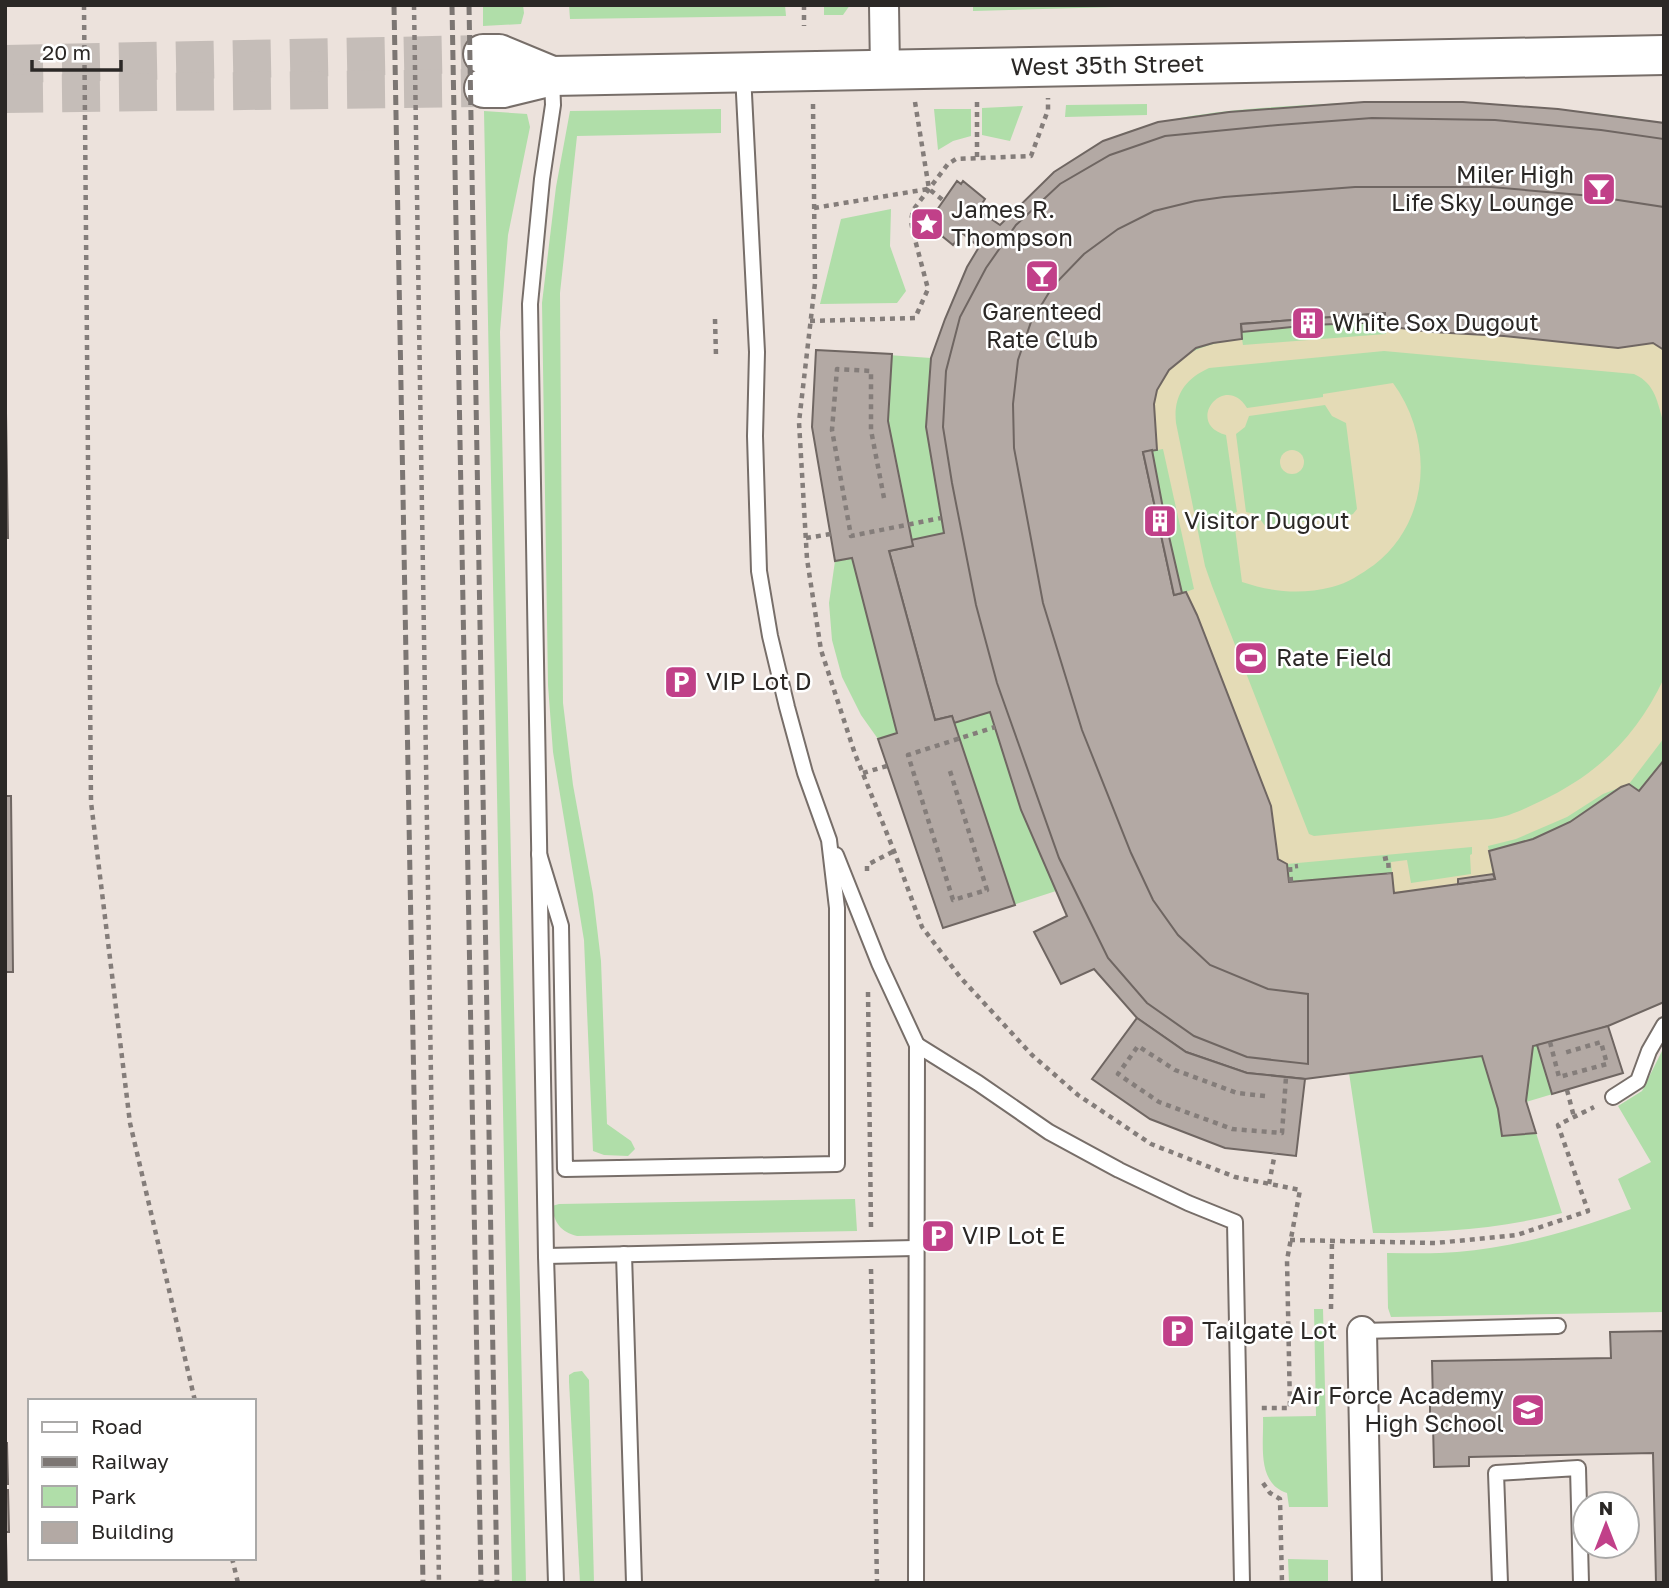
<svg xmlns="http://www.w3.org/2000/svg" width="1669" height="1588" viewBox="0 0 1669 1588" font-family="'Golos Text',sans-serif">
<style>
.green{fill:#b0dea9}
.sand{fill:#e4dbb6;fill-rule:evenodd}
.building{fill:#b3a9a4;stroke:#6f6662;stroke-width:2}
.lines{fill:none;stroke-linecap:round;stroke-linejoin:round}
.secondary-tunnel{stroke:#c5bdb8;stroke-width:38;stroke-dasharray:38 19;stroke-linecap:butt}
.lane-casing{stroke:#776e69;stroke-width:18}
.street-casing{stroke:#776e69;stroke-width:32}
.secondary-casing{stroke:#776e69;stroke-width:42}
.path{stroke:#847d7a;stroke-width:4.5;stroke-dasharray:5 5;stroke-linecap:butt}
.lane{stroke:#fff;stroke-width:14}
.street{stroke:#fff;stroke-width:28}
.secondary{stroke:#fff;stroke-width:38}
.rail{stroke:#7c7673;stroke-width:5;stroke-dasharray:10 5;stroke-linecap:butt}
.labels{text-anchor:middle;stroke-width:5;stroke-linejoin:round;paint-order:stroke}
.street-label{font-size:24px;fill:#2b2826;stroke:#fff}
.poi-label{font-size:24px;fill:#2b2826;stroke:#fff;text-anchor:start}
</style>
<rect width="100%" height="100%" fill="#ece2dc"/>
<g class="green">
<path d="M 483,5 L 523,5 L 524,13 L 521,24 L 483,26 Z"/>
<path d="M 569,5 L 785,5 L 786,16 L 570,19 Z"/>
<path d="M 824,5 L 850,5 L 843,15 L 824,15 Z"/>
<path d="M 973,5 L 1115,5 L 1115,7 L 973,11 Z"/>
<path d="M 1364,102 C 1465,102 1565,106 1664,123 L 1664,1002 L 1608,1026 L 1623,1073 L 1526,1102 L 1562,1213 C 1499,1229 1437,1233 1373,1233 L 1349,1073 L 1305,1079 L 1225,1148 L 1150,1119 L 1092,1079 L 1137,1018 L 1094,969 L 1061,984 L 1034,932 L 1067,916 L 1056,891 L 943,928 L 878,739 L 861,715 L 842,677 L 832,640 L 829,603 L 835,561 L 812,427 L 816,350 L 931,358 C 944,320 958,282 979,247 L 962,234 L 953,245 L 931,227 L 934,223 L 930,220 L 957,181 L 961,184 L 963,181 L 985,199 L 978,210 L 1000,225 C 1032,194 1062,162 1103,142 C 1173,107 1286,107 1364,102 Z"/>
<path d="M 1147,104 L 1147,115 L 1065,117 L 1066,105 Z"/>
<path d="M 1023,106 L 1010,141 L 982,135 L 982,108 Z"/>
<path d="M 721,109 L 721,133 L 577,136 L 560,293 L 563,703 L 573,785 L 593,894 L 601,961 L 607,1124 L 631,1141 L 635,1149 L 628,1156 L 604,1155 L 593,1151 L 584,940 L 553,752 L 548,685 L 542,303 L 556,187 L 570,111 Z"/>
<path d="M 934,109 L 971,109 L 971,136 L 953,141 L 938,150 Z"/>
<path d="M 484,111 L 527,114 L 530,127 L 508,235 L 500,332 L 526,1583 L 512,1583 Z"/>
<path d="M 891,209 L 890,246 L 906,291 L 897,303 L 820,304 L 841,219 Z"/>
<path d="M 1664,1047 L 1664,1312 L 1391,1317 L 1388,1308 L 1387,1253 C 1410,1253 1434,1254 1457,1252 C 1517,1247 1575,1230 1631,1209 L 1618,1179 L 1651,1162 L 1618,1106 L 1642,1091 Z"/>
<path d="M 855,1199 L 857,1231 L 577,1236 C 561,1232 554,1223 552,1206 L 559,1204 Z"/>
<path d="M 1314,1309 L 1323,1309 L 1328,1507 L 1289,1507 L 1287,1493 C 1256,1483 1264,1444 1263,1417 L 1316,1416 Z"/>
<path d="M 582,1371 L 589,1380 L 594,1583 L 580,1583 L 569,1382 L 569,1375 L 574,1372 Z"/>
<path d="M 1288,1559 L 1328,1560 L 1328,1583 L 1289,1583 Z"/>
</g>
<g class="sand">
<path d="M 1385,326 L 1432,332 L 1653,343 L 1664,350 L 1664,424 C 1657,402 1656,384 1634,374 L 1384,351 L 1209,368 C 1185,379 1173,396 1176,423 L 1205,566 L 1212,586 L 1309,834 L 1314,836 L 1491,819 C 1509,817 1524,809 1541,801 C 1598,774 1637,736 1664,678 L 1664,738 L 1629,784 L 1603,794 L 1567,817 L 1516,839 L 1488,846 L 1493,874 L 1459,879 L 1458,884 L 1394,893 L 1391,862 L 1407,860 L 1411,883 L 1471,874 L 1470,855 L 1472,854 L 1472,847 L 1287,864 L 1278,859 L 1271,806 L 1186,592 L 1194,589 L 1163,449 L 1157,450 C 1156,435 1153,420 1154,406 C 1155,359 1205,342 1242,339 L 1243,345 L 1386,334 Z"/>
<path d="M 1393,383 C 1434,439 1431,521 1374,565 C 1361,574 1348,583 1332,587 C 1301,595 1272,592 1242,582 L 1233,513 L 1237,512 L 1226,435 C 1183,423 1225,371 1247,408 L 1323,397 L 1323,394 ZM 1325,405 L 1332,416 L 1346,423 L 1357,509 L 1353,514 L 1348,516 L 1266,527 L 1256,514 L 1246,512 L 1236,434 L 1245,427 L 1249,416 Z"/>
<circle cx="1292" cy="462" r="12"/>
</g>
<g class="building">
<path d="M 1364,102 L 1463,102 L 1558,109 L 1664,123 L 1664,350 L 1653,343 L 1618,348 L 1504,336 L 1432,332 L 1385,326 L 1385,313 L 1241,324 L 1242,339 L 1213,343 L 1196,348 L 1169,370 L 1157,390 L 1154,404 L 1157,450 L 1143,452 L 1174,595 L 1186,592 L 1197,615 L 1271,806 L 1278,859 L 1287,864 L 1289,882 L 1392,873 L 1394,893 L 1495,879 L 1489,851 L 1533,839 L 1570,822 L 1621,787 L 1629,784 L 1639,791 L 1664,760 L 1664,1002 L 1608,1026 L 1575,1037 L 1533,1046 L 1526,1101 L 1536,1133 L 1502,1136 L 1498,1109 L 1482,1056 L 1305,1079 L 1247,1073 L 1186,1052 L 1137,1018 L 1094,969 L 1061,984 L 1034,932 L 1067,916 L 1021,810 L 990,712 L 954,723 L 952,716 L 935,720 L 889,551 L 913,546 L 911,540 L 944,533 L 926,427 L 931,358 L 945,319 L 967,267 L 979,247 L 962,233 L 953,245 L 931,227 L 934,223 L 930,220 L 957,181 L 961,184 L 963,181 L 985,199 L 978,210 L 1000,225 L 1054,172 L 1103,141 L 1158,122 L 1229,112 Z"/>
<path d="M 1372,118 L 1495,120 L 1601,130 L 1664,139 L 1664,207 L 1592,196 L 1491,187 L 1355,187 L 1224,197 L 1195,201 L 1154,211 L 1118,229 L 1084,254 L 1053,286 L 1031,322 L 1018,360 L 1013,404 L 1014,448 L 1043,603 L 1082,730 L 1131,853 L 1153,900 L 1178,935 L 1210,965 L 1268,989 L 1308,994 L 1308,1064 L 1247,1057 L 1194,1036 L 1147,1003 L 1108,958 L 1059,858 L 997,683 L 976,605 L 952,483 L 943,427 L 946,371 L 960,317 L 986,268 L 1016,225 L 1060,184 L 1110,155 L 1165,136 L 1278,125 Z"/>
<path d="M 1385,313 L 1385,322 L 1311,325 L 1242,332 L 1241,324 Z"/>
<path d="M 5,350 L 8,538 L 5,538 Z"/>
<path d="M 816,350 L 892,354 L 888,421 L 913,546 L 889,551 L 935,720 L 952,716 L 1015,905 L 943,928 L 878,739 L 897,733 L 852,558 L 835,561 L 812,427 Z"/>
<path d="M 1152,450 L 1165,519 L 1182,593 L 1174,595 L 1143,452 Z"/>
<path d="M 5,796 L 11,796 L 13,972 L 5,972 Z"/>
<path d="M 1493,874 L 1495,879 L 1458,884 L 1458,879 Z"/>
<path d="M 1137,1018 L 1186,1052 L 1247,1073 L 1305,1079 L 1296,1156 L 1225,1148 L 1150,1119 L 1092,1079 Z"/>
<path d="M 1608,1026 L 1623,1073 L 1552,1094 L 1537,1045 Z"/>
<path d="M 1664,1331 L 1664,1583 L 1656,1583 L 1653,1453 L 1469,1457 L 1469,1466 L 1434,1467 L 1433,1424 L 1430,1424 L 1430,1404 L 1433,1404 L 1432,1361 L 1611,1358 L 1610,1332 Z"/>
<path d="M 5,1443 L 7,1443 L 8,1484 L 5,1484 Z"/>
<path d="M 5,1490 L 8,1490 L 9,1532 L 5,1532 Z"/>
<path d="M 5,1539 L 6,1539 L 7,1581 L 5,1581 Z"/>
</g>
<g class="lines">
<g class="secondary-tunnel">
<path d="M 5,64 L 483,54"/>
<path d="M 5,94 L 484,88"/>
</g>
<g class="lane-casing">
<g id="lane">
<path d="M 552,78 L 553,105 L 542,179 L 530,304 L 546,1256 L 556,1583"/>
<path d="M 539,854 L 561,926 L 565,1169 L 837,1164 L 837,908 L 829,840 L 805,773 L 787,707 L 770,636 L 759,571 L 755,436 L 757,352 L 743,74"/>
<path d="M 836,855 L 879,963 L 917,1045 L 916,1583"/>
<path d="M 917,1045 L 978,1083 L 1049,1132 L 1119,1170 L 1188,1203 L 1235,1222 L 1242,1583"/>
<path d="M 1613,1097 L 1638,1081 L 1649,1051 L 1664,1025"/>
<path d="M 624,1254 L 634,1583"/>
<path d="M 546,1256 L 915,1248"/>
<path d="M 1362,1331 L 1558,1326"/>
<path d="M 1500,1583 L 1496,1473 L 1578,1468 L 1581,1583"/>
</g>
</g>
<g class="street-casing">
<g id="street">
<path d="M 884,5 L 885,70"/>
<path d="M 1362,1331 L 1367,1583"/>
</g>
</g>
<g class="secondary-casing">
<g id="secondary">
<path d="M 483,54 L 499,54 L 552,76"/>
<path id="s1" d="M 484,88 L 503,88 L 552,76 L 1664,55"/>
</g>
</g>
<g class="path">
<path d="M 84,5 L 91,802 L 130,1123 L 195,1401"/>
<path d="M 414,5 L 439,1583"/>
<path d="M 804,5 L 804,26"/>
<path d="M 915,102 L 929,189 L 944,201"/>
<path d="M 813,104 L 815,283 L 799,422 L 807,559 L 821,650 L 855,754 L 894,851 L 922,927 L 960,977 L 1032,1055 L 1078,1095 L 1151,1144 L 1235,1177 L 1300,1190 L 1287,1260 L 1290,1408 L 1260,1408"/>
<path d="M 977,157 L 977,99"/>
<path d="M 814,208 L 928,189"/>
<path d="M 715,319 L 716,356"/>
<path d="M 810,321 L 915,318 L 928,289 L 913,232 L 911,221 L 913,210 L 948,164 L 956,159 L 1031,156 L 1048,110 L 1048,98"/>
<path d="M 884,498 L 871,430 L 871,371 L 837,369 L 832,430 L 851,536 L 941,518"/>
<path d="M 806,538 L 831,534"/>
<path d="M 950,771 L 987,890 L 953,900 L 908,755 L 995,727"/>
<path d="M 863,773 L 887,766"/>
<path d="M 1383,859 L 1388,858 L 1389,874"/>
<path d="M 867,871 L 867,865 L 894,851"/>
<path d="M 1291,882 L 1290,867 L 1298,866"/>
<path d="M 868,992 L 871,1228"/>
<path d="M 1550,1042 L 1559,1077 L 1607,1064 L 1601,1042 L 1564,1053"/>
<path d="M 1567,1090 L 1574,1117"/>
<path d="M 1265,1096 L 1237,1093 L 1175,1070 L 1138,1046 L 1118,1074 L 1159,1102 L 1232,1129 L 1282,1133 L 1286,1077"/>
<path d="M 1269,1184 L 1275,1153"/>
<path d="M 1290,1240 L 1436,1243 L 1517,1235 L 1588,1211 L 1558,1125 L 1594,1107"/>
<path d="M 871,1269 L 877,1583"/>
<path d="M 1331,1309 L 1332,1241"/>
<path d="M 1263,1483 L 1270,1493 L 1280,1499 L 1282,1583"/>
<path d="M 232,1558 L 238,1583"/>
</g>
<use href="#lane" class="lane"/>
<use href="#street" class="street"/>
<use href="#secondary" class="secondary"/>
<g class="rail">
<path d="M 394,5 L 423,1583"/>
<path d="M 452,5 L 481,1583"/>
<path d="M 469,5 L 497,1583"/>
</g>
</g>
<defs>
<g id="bar-square" transform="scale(1.75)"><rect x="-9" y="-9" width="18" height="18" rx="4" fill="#c14089" stroke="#fff"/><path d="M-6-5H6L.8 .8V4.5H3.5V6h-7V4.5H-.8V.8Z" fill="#fff"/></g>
<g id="sight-square" transform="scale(1.75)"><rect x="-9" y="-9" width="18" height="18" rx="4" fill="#c14089" stroke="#fff"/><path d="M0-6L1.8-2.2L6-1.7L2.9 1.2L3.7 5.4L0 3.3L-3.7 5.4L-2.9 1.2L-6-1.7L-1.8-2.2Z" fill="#fff"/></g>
<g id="building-square" transform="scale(1.75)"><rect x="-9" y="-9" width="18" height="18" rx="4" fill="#c14089" stroke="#fff"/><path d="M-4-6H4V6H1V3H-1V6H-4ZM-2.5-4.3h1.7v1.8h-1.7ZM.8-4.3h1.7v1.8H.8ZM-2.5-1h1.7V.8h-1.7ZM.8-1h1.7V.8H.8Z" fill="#fff"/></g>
<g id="stadium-square" transform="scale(1.75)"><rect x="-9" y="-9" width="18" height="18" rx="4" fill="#c14089" stroke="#fff"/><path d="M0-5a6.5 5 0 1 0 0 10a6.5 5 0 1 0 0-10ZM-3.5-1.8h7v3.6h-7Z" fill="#fff"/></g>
<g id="parking-square" transform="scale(1.75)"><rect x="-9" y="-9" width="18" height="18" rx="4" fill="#c14089" stroke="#fff"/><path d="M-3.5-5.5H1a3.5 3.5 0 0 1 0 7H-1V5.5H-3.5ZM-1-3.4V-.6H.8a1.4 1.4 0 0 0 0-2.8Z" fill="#fff"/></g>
<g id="school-square" transform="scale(1.75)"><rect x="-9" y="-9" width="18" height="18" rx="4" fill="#c14089" stroke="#fff"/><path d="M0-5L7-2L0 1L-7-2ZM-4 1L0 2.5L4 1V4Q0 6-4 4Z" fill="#fff"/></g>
</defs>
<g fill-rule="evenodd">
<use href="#bar-square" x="1599" y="189"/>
<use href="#sight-square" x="927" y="224"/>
<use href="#bar-square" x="1042" y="276"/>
<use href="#building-square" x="1308" y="323"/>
<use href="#building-square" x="1160" y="521"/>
<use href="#stadium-square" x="1251" y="658"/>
<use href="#parking-square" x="681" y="682"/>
<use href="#parking-square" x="938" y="1236"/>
<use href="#parking-square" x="1178" y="1331"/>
<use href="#school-square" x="1528" y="1410"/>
</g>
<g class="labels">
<g class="street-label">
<text dy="8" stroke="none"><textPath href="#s1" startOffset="625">West 35th Street</textPath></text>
</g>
<g class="poi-label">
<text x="1574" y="183" text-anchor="end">Miler High<tspan x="1574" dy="28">Life Sky Lounge</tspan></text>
<text x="951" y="218">James R.<tspan x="951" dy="28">Thompson</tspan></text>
<text x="1042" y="320" text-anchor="middle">Garenteed<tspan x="1042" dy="28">Rate Club</tspan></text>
<text x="1332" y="331">White Sox Dugout</text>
<text x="1184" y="529">Visitor Dugout</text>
<text x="1276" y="666">Rate Field</text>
<text x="706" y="690">VIP Lot D</text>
<text x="962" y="1244">VIP Lot E</text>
<text x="1202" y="1339">Tailgate Lot</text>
<text x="1504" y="1404" text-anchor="end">Air Force Academy<tspan x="1504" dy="28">High School</tspan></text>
</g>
</g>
<rect width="1669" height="1588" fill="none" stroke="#2b2826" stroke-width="14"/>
<rect x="28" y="1399" width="228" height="161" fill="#ffffff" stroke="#aaa9a8" stroke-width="2"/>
<rect x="42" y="1422" width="35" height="10" fill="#ffffff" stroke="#aaa9a8" stroke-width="2"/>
<text x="91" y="1434" font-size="21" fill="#2b2826">Road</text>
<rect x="42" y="1457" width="35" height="10" fill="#7c7673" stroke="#aaa9a8" stroke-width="2"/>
<text x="91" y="1469" font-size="21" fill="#2b2826">Railway</text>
<rect x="42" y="1486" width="35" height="21" fill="#b0dea9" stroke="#aaa9a8" stroke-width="2"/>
<text x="91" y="1504" font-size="21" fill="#2b2826">Park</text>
<rect x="42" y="1522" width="35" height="21" fill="#b3a9a4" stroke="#aaa9a8" stroke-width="2"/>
<text x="91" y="1539" font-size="21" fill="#2b2826">Building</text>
<g transform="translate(1606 1525)"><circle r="33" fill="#ffffff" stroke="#aaa9a8" stroke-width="2"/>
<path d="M0-5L12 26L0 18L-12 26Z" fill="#c14089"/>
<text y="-10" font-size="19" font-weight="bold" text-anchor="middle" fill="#2b2826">N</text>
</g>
<path d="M32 60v10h89v-10" fill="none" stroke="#2b2826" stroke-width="3.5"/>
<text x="42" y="60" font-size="21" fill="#2b2826" stroke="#ffffff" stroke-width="5" paint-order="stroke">20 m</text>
</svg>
